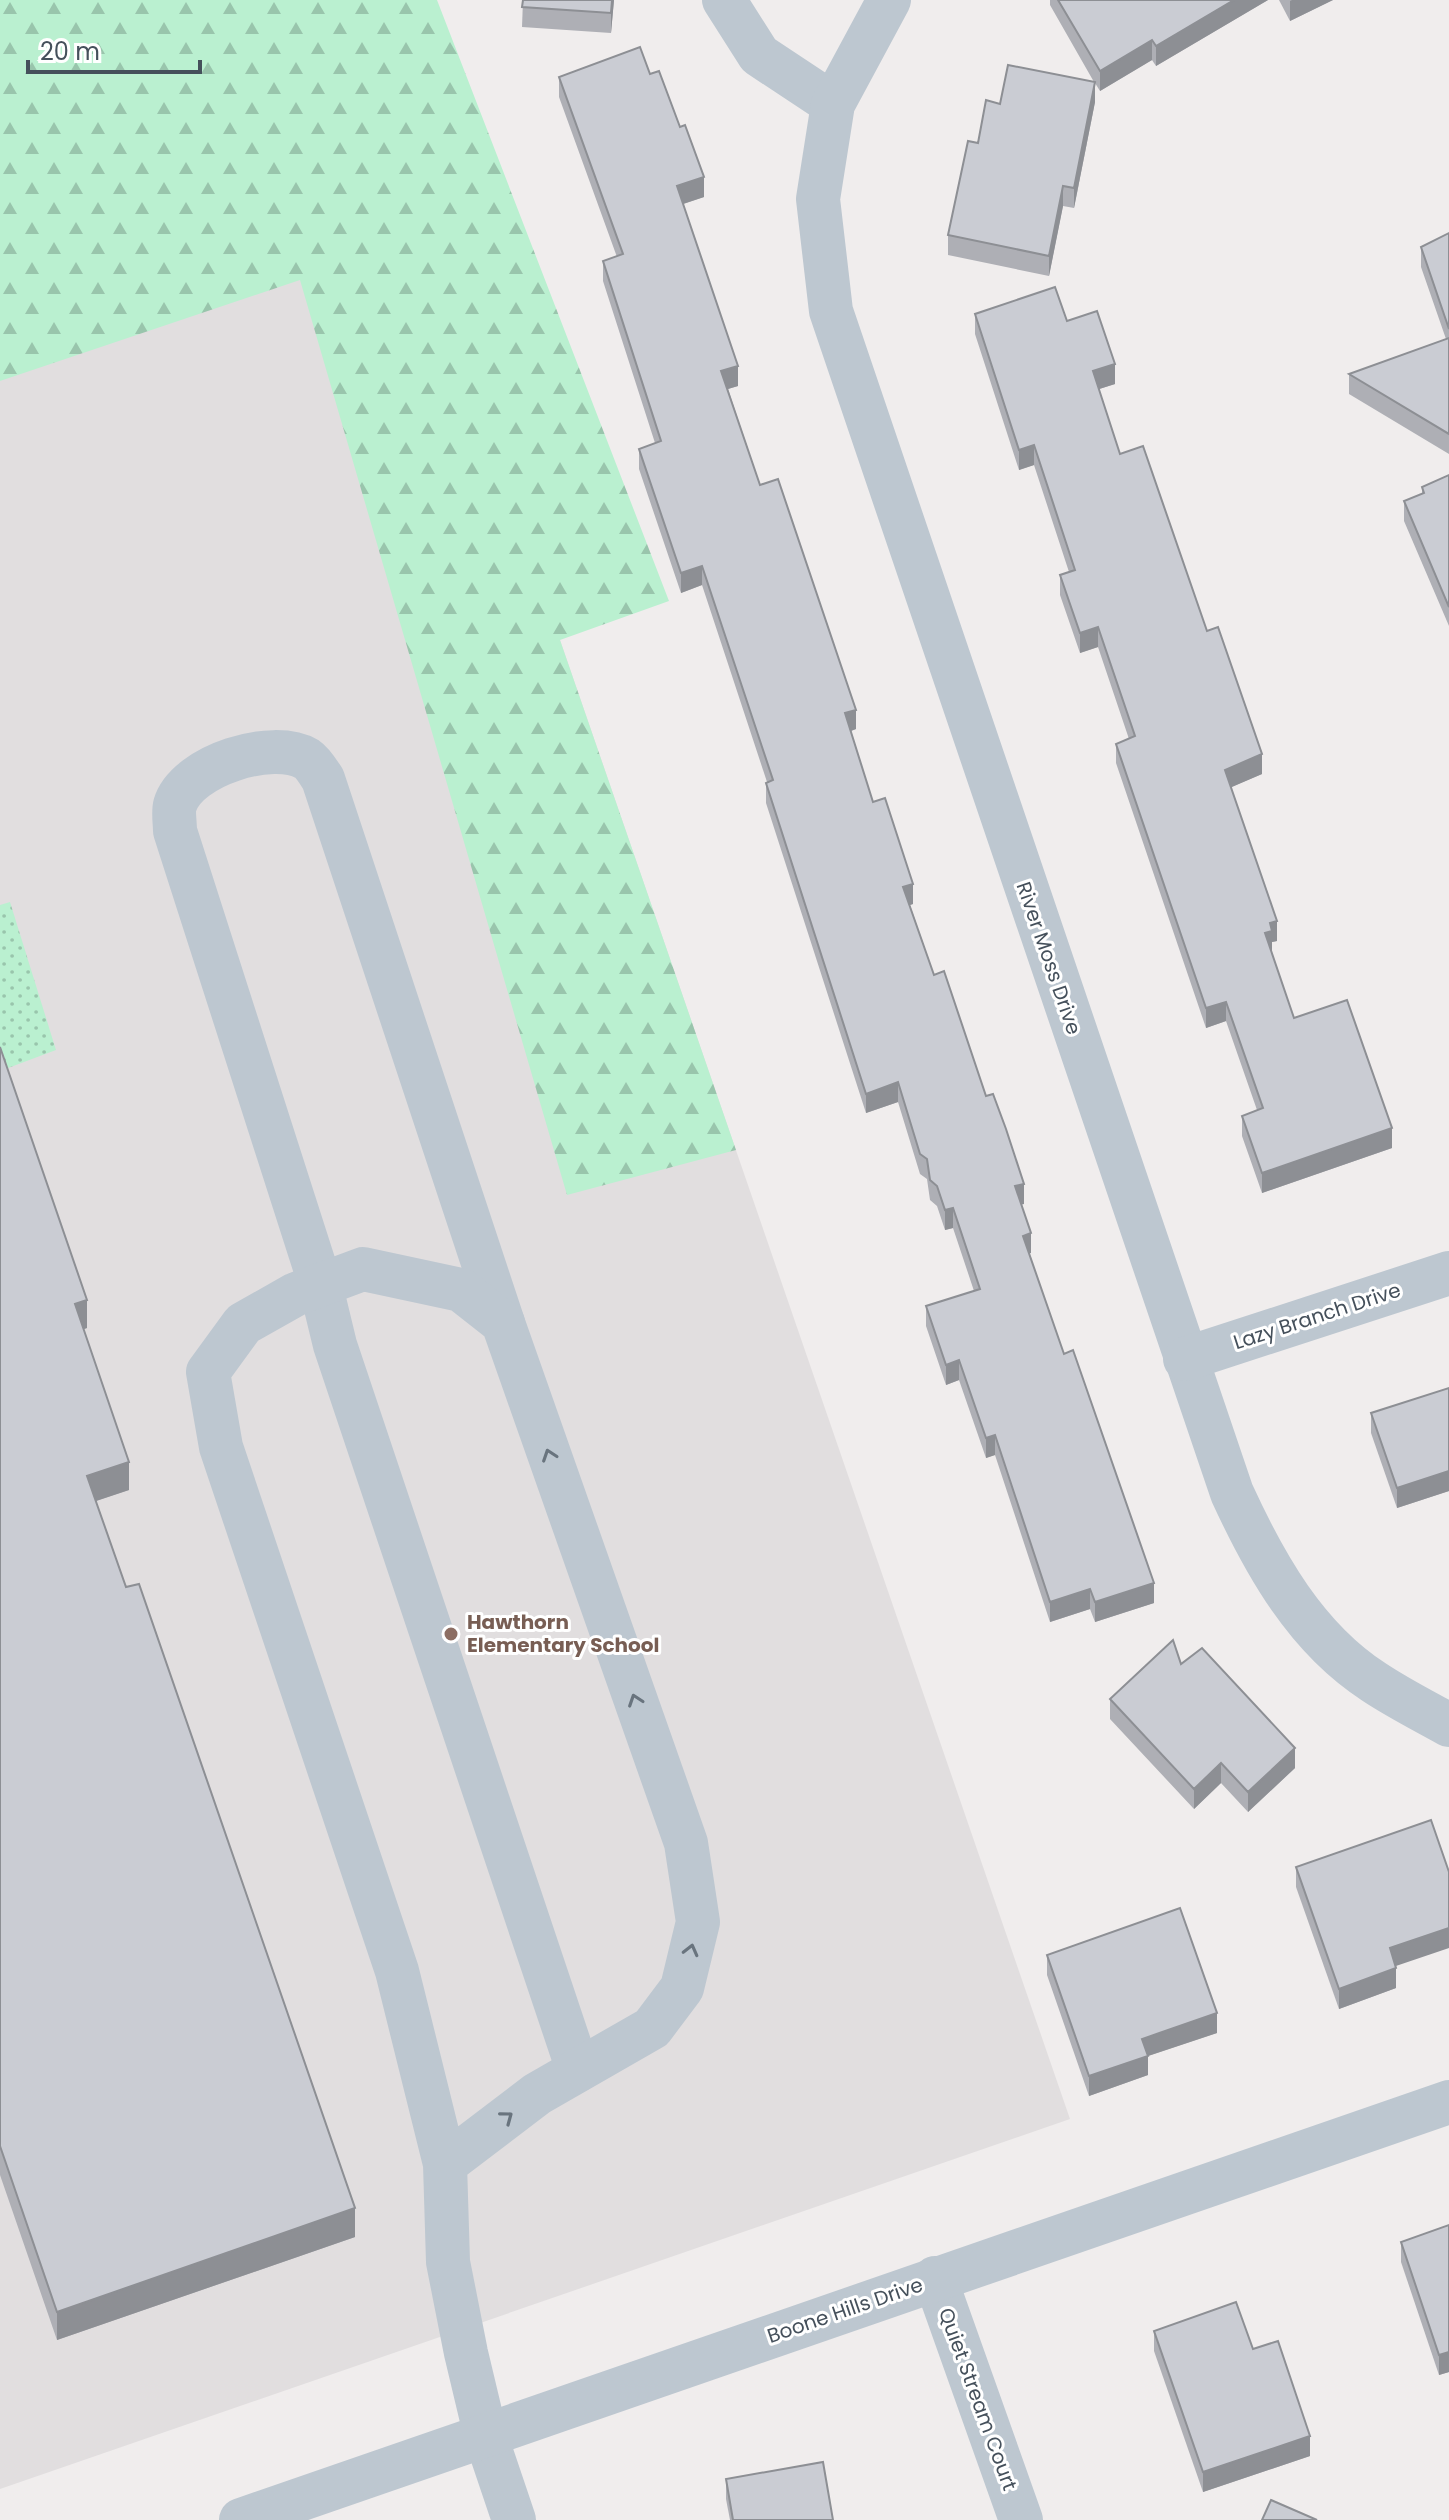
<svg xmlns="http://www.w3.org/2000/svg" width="1449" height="2520" viewBox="0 0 1449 2520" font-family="Poppins,sans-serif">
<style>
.education{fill:#e1dedf}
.forest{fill:url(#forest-firs)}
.park{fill:url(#park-dots)}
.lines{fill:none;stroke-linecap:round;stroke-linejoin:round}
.minor{stroke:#bdc7d0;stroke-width:44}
.wall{fill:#aeafb5}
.shaded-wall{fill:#8d8f94}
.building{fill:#caccd3;stroke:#8d8f94;stroke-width:2}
.oneway{stroke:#69747e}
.education-dot{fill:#8d6e63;stroke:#fff;stroke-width:3}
.labels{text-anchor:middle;stroke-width:6;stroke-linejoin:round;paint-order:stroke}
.street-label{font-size:20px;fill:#45505b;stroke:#fff}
.education-label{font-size:20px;font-weight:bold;fill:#785e54;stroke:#fff;text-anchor:start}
</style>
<defs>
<pattern id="forest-firs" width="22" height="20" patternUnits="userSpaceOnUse" patternTransform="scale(2)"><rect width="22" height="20" fill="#baf0d0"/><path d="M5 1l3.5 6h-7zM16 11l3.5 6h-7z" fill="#99c5ac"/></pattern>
<pattern id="park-dots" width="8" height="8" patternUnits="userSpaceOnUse" patternTransform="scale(2)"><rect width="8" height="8" fill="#baf0d0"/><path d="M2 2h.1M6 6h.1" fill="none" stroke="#99c5ac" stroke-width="1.8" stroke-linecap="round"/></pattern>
</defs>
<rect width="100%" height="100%" fill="#f0eded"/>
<path class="education" d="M 0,0 L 389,144 L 1070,2119 L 0,2489 Z"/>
<path class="forest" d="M 0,0 L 437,0 L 669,601 L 560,640 L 736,1150 L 567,1195 L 300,280 L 0,381 Z"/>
<path class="park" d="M 10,902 L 56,1050 L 0,1071 L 0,905 Z"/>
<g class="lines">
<g class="minor">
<path d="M 724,0 L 759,55 L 833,104"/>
<path d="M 889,0 L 833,104 L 818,199 L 831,311 L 1232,1493 C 1265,1565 1306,1638 1374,1682 C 1398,1698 1424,1711 1449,1725"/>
<path d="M 503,1323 L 323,779 C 319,773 313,763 307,759 C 273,739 187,765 175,805 C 173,812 175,823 175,831 L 320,1283 L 335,1345 L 578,2070"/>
<path d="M 1185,1359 L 1449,1273"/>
<path d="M 445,2164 L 537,2094 L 652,2028 L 682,1988 L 698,1922 L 686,1843 L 503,1323 L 461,1290 L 363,1269 L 296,1294 L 243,1324 L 208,1372 L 221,1447 L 397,1971 L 445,2164 L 448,2262 L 466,2353 L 486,2437 L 514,2520"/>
<path d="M 935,2278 L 1021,2520"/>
<path d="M 241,2520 L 1449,2102"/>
</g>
</g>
<g class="wall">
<path d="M 523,0 L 614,0 L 611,33 L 522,27 Z"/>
<path d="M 1050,0 L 1268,0 L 1156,66 L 1152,60 L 1100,91 L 1095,83 L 1095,102 L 1074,208 L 1063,206 L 1049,276 L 948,255 L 948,235 L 978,143 L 1000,104 L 1094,82 L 1050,5 Z"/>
<path d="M 1279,0 L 1333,0 L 1290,21 Z"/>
<path d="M 650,74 L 704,197 L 683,204 L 738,386 L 728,389 L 760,485 L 856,729 L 851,731 L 873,802 L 913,904 L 910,905 L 934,975 L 986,1096 L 1024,1204 L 1021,1204 L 1031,1253 L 1029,1253 L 1064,1354 L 1154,1603 L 1095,1622 L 1090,1609 L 1050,1622 L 995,1455 L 986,1458 L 959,1380 L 946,1385 L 926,1326 L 926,1306 L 974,1291 L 953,1228 L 945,1230 L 937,1206 L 930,1200 L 927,1179 L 920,1174 L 898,1102 L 866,1113 L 766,803 L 766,783 L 767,782 L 702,585 L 681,593 L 639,469 L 639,449 L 655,443 L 603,281 L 603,261 L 617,257 L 559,97 L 559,77 Z"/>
<path d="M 1449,233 L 1449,454 L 1349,394 L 1349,374 L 1446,339 L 1421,267 L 1421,247 Z"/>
<path d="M 975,314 L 1067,321 L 1115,384 L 1099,389 L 1120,454 L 1207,631 L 1262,774 L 1231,787 L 1277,941 L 1272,942 L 1271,951 L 1294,1018 L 1392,1148 L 1262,1193 L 1242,1136 L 1242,1116 L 1257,1110 L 1226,1021 L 1206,1028 L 1116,763 L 1116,744 L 1129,739 L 1098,647 L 1080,653 L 1060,595 L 1060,575 L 1069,572 L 1034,465 L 1019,470 L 975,334 Z"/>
<path d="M 1449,475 L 1449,626 L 1404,521 L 1404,501 L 1422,494 L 1422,487 Z"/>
<path d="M 0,1047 L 87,1328 L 84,1329 L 129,1490 L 96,1501 L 355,2237 L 57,2340 L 0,2175 Z"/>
<path d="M 1449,1388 L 1449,1491 L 1397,1508 L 1371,1433 L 1371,1413 Z"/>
<path d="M 1181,1664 L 1295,1768 L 1248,1812 L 1221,1783 L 1194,1809 L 1110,1719 L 1110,1699 Z"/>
<path d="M 1296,1867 L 1395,1966 L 1396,1988 L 1339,2009 L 1296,1887 Z"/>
<path d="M 1047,1955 L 1217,2033 L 1148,2056 L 1148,2075 L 1089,2096 L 1047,1975 Z"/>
<path d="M 1449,2225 L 1449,2372 L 1439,2375 L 1401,2262 L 1401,2242 Z"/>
<path d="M 1154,2331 L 1253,2349 L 1310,2456 L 1203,2492 L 1154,2351 Z"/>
<path d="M 726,2479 L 833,2520 L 730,2520 L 726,2499 Z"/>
</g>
<g class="shaded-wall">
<path d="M 612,0 L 614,0 L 611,33 L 611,13 Z"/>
<path d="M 1234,0 L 1268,0 L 1156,66 L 1156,46 Z"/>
<path d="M 1292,0 L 1333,0 L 1290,21 L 1290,1 Z"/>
<path d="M 1152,40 L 1152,60 L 1100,91 L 1100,71 Z"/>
<path d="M 1095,82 L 1095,102 L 1074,208 L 1074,188 Z"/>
<path d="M 704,177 L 704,197 L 677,206 L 677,186 Z"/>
<path d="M 1063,186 L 1063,206 L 1049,276 L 1049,256 Z"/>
<path d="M 1115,364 L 1115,384 L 1093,391 L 1093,371 Z"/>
<path d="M 738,366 L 738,386 L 721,391 L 721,371 Z"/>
<path d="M 1034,445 L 1034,465 L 1019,470 L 1019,450 Z"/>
<path d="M 702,566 L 702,585 L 681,593 L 681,573 Z"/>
<path d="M 1098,627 L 1098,647 L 1080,653 L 1080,633 Z"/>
<path d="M 856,710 L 856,729 L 845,733 L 845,713 Z"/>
<path d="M 1262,754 L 1262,774 L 1225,790 L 1225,770 Z"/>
<path d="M 913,884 L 913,904 L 903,907 L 903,887 Z"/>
<path d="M 1277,921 L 1277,941 L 1272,942 L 1272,951 L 1265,953 L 1265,933 L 1270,923 Z"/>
<path d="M 1226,1002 L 1226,1021 L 1206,1028 L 1206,1008 Z"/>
<path d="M 898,1082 L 898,1102 L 866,1113 L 866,1094 Z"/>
<path d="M 1392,1128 L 1392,1148 L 1262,1193 L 1262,1173 Z"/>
<path d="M 1024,1184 L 1024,1204 L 1015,1206 L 1015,1186 Z"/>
<path d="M 953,1208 L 953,1228 L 945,1230 L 945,1210 Z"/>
<path d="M 1031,1233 L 1031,1253 L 1023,1255 L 1023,1236 Z"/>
<path d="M 87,1300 L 87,1328 L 75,1332 L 75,1304 Z"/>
<path d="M 959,1360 L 959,1380 L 946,1385 L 946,1365 Z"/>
<path d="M 995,1435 L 995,1455 L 986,1458 L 986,1438 Z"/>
<path d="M 129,1462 L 129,1490 L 87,1504 L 87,1476 Z"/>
<path d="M 1449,1471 L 1449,1491 L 1397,1508 L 1397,1488 Z"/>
<path d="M 1154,1583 L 1154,1603 L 1095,1622 L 1095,1602 Z"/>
<path d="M 1090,1589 L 1090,1609 L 1050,1622 L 1050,1602 Z"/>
<path d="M 1295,1748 L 1295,1768 L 1248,1812 L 1248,1792 Z"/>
<path d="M 1221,1763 L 1221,1783 L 1194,1809 L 1194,1789 Z"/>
<path d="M 1449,1928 L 1449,1948 L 1390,1968 L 1390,1948 Z"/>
<path d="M 1396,1968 L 1396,1988 L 1339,2009 L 1339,1989 Z"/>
<path d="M 1217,2013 L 1217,2033 L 1148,2056 L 1148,2075 L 1089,2096 L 1089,2076 L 1142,2039 Z"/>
<path d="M 355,2208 L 355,2237 L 57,2340 L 57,2312 Z"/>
<path d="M 1449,2352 L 1449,2372 L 1439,2375 L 1439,2355 Z"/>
<path d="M 1310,2436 L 1310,2456 L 1203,2492 L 1203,2472 Z"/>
</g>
<g class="building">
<path d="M 523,0 L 612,0 L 611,13 L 522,7 Z"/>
<path d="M 1058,0 L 1234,0 L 1156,46 L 1152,40 L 1100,71 Z"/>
<path d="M 640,47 L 650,74 L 659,71 L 680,127 L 685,125 L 704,177 L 677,186 L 738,366 L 721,371 L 760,485 L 778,479 L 856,710 L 845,713 L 873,802 L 885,798 L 913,884 L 903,887 L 934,975 L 944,971 L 986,1096 L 993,1094 L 1006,1129 L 1024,1184 L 1015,1186 L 1031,1233 L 1023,1236 L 1064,1354 L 1073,1350 L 1154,1583 L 1095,1602 L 1090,1589 L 1050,1602 L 995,1435 L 986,1438 L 959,1360 L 946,1365 L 926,1306 L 980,1289 L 953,1208 L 945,1210 L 937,1186 L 930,1180 L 927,1159 L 920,1154 L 898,1082 L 866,1094 L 766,783 L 773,780 L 702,566 L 681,573 L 639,449 L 661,441 L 603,261 L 623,254 L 559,77 Z"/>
<path d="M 1008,65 L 1095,82 L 1074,188 L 1063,186 L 1049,256 L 948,235 L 968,141 L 978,143 L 986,100 L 1000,104 Z"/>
<path d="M 1449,233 L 1449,329 L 1421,247 Z"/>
<path d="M 1055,287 L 1067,321 L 1097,311 L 1115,364 L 1093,371 L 1120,454 L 1143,446 L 1207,631 L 1218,627 L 1262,754 L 1225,770 L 1277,921 L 1270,923 L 1272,931 L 1265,933 L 1294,1018 L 1347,1000 L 1392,1128 L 1262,1173 L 1242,1116 L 1263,1108 L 1226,1002 L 1206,1008 L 1116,744 L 1135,736 L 1098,627 L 1080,633 L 1060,575 L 1075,570 L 1034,445 L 1019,450 L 975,314 Z"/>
<path d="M 1449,338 L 1449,434 L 1349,374 Z"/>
<path d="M 1449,475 L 1449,607 L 1404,501 L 1424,493 L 1422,487 Z"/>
<path d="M 0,1047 L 87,1300 L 75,1304 L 129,1462 L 87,1476 L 126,1587 L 139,1584 L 355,2208 L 57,2312 L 0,2146 Z"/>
<path d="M 1449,1388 L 1449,1471 L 1397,1488 L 1371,1413 Z"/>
<path d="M 1173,1640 L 1181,1664 L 1202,1648 L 1295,1748 L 1248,1792 L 1221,1763 L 1194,1789 L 1110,1699 Z"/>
<path d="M 1431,1820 L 1449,1872 L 1449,1928 L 1390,1948 L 1396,1968 L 1339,1989 L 1296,1867 Z"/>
<path d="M 1180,1908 L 1217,2013 L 1142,2039 L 1148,2056 L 1089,2076 L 1047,1955 Z"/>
<path d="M 1449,2225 L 1449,2352 L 1439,2355 L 1401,2242 Z"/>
<path d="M 1236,2302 L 1253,2349 L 1278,2341 L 1310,2436 L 1203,2472 L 1154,2331 Z"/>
<path d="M 823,2462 L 833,2520 L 733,2520 L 726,2479 Z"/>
<path d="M 1271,2500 L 1317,2520 L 1262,2520 Z"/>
</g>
<defs><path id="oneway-chevron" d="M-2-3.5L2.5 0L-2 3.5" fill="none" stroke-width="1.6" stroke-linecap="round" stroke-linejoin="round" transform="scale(2)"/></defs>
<g class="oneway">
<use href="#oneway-chevron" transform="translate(549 1455) rotate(-109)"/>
<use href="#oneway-chevron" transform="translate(635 1700) rotate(-109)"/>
<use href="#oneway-chevron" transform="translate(691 1950) rotate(-76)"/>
<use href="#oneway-chevron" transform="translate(507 2117) rotate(-37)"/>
</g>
<circle class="education-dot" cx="451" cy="1634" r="8"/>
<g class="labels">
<g class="street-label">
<text transform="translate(1049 958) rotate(71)" y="7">River Moss Drive</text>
<text transform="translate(1317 1316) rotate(-18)" y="7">Lazy Branch Drive</text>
<text transform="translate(845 2310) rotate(-19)" y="7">Boone Hills Drive</text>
<text transform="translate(978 2399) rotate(70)" y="7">Quiet Stream Court</text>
</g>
<g class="education-label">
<text x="467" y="1629">Hawthorn<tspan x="467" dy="23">Elementary School</tspan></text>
</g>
</g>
<path d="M28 60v12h172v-12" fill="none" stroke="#45505b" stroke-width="4"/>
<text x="40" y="60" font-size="24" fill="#45505b" stroke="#ffffff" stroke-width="6" paint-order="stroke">20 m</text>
</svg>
